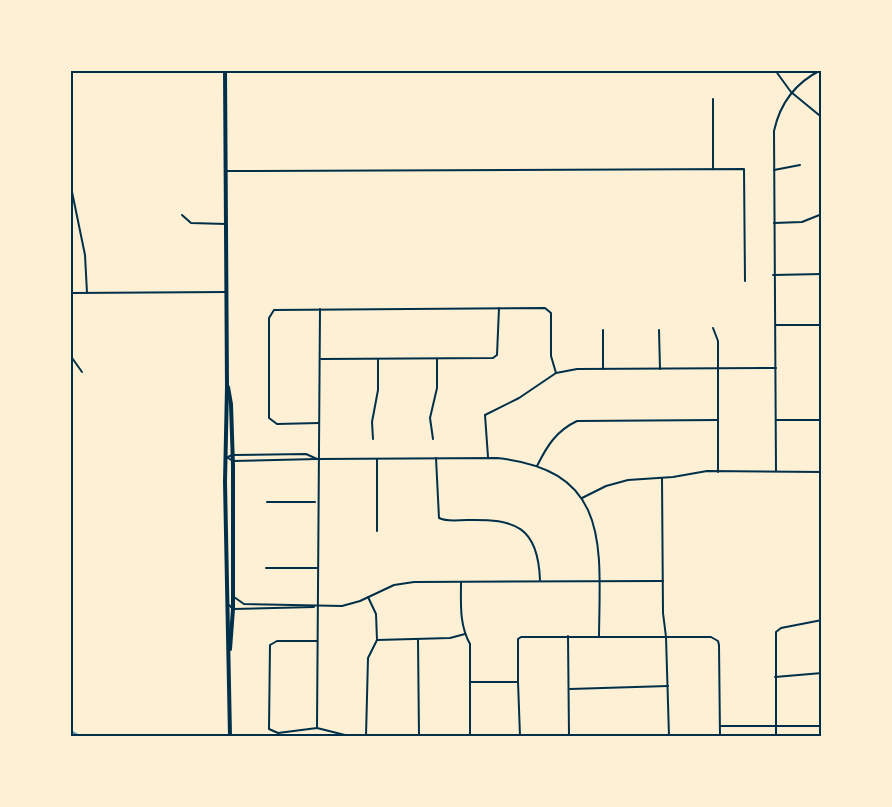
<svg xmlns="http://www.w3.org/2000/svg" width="892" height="807" viewBox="0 0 892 807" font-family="'Noto Serif',serif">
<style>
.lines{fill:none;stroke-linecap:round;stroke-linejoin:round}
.canal{stroke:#669bbc;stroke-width:4.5}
.minor{stroke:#003049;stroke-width:2}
.primary{stroke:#003049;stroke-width:4}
.neatline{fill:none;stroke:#003049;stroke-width:2}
</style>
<rect width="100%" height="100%" fill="#fdf0d5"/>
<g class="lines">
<path class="canal" d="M 70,732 L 77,736"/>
<g class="minor">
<path d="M 775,70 L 791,92 L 819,115"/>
<path d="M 713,99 L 713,168"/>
<path d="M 774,170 L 800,165"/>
<path d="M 226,171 L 744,169 L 745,281"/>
<path d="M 70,182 L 85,255 L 87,293"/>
<path d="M 182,215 L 191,223 L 226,224"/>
<path d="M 774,223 L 802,222 L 822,214"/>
<path d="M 773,275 L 822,274"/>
<path d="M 70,293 L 227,292"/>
<path d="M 776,325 L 822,325"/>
<path d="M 713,328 L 718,341 L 718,472"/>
<path d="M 603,330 L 603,369"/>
<path d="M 659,330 L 660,369"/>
<path d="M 70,355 L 82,372"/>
<path d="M 321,359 L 493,358 L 497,355 L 499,308"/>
<path d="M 776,420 L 822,420"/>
<path d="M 319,423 L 277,424 L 269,418 L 269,318 L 274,310 L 545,308 L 551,313 L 551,356 L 556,373"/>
<path d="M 373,439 L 372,422 L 378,390 L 378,359"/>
<path d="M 433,439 L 430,418 L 437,388 L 437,359"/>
<path d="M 488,457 L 485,415 L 519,398 L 556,373 L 577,369 L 776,368"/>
<path d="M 226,458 L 232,455 L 306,454 L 317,459 L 497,458 C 611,470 600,546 599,636"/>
<path d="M 228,458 L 233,461 L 317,459"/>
<path d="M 436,458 L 439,518 C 447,522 458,520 467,520 C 515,519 538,526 540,580"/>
<path d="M 377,459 L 377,531"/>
<path d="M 537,466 C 547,446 556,431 577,421 L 718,420"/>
<path d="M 776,471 L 774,131 C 780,103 795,83 821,70"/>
<path d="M 662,478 L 663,613 L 666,637 L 669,736"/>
<path d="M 582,498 L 606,486 L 628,480 L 673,477 L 707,471 L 822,472"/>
<path d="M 267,502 L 315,502"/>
<path d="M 266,568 L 317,568"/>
<path d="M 461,582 C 461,603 459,624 470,644 L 470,736"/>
<path d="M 234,597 L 244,604 L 342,606 L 360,601 L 394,585 L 414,582 L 663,581"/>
<path d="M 368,597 L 376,614 L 377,640 L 450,638 L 465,634"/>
<path d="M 229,605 L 233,609 L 314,607"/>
<path d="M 568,636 L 569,736"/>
<path d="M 418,640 L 419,736"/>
<path d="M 317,641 L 277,641 L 270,645 L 269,729 L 278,733 L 317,728 L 349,736"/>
<path d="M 775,677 L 822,673"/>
<path d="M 470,682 L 518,682 L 518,639 L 521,637 L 711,637 L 718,641 L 719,645 L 720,736"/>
<path d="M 518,682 L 520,736"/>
<path d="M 570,689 L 668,686"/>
<path d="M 720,726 L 822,726"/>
<path d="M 317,728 L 320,309"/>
<path d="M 366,736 L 368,658 L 377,640"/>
<path d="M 571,736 L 579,736"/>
<path d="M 776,736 L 776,632 L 781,628 L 822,620"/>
</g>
<g class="primary">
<path d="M 225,70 L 227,387 L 225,482 L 230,736"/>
<path d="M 228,387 L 231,404 L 233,466 L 233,609 L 230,649"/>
</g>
</g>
<rect width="892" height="807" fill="none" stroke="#fdf0d5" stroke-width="144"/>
<rect x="72" y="72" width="748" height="663" class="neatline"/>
</svg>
